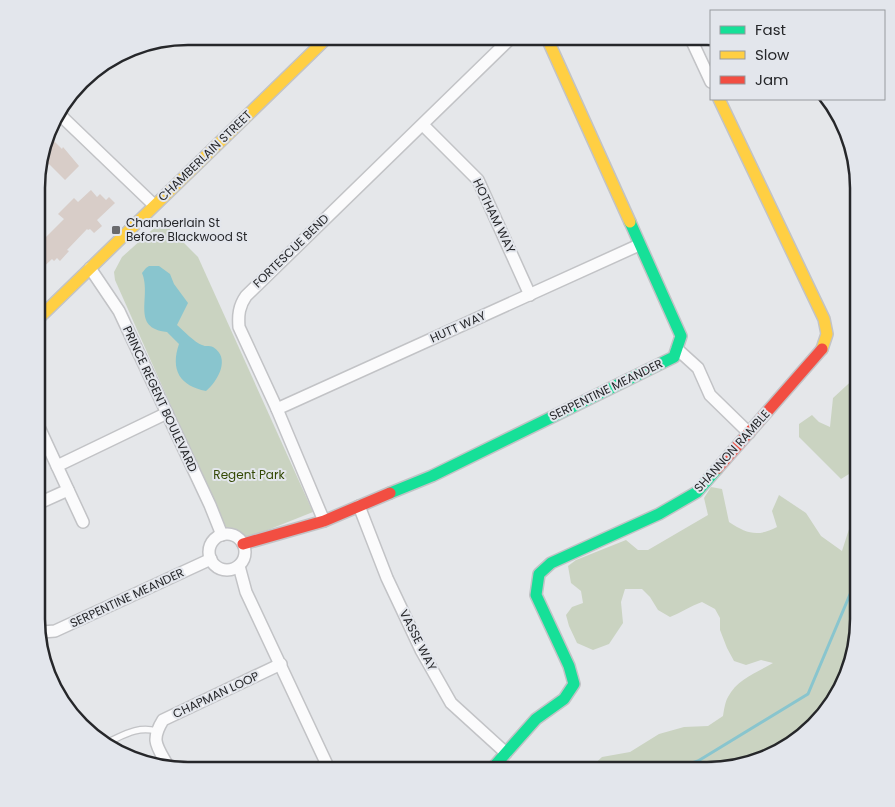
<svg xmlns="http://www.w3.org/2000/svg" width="895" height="807" viewBox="0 0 895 807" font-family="Poppins,sans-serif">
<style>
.green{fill:#cad3c1}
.water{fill:#89c5ce}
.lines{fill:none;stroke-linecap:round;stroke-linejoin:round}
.stream{stroke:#89c5ce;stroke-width:3}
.building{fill:#d8cdc8}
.lane-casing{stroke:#c2c3c6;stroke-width:8}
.street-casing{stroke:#c2c3c6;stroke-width:14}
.fast-casing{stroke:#c2c3c6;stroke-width:14}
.slow-casing{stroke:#c2c3c6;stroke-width:14}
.jam-casing{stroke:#c2c3c6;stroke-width:14}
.lane{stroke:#fbfbfc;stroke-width:5.5}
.street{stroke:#fbfbfc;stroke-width:11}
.fast{stroke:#16e098;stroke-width:11}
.slow{stroke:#ffcf43;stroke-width:11}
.jam{stroke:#f24e42;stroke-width:11}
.poi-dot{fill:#696a6d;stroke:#e3e6ec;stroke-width:2}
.labels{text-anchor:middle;stroke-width:4;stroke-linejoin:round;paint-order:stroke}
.street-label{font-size:12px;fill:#26272a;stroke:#e3e6ec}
.poi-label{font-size:12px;fill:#26272a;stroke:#e3e6ec;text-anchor:start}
.park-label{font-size:12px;fill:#334805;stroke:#e3e6ec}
.rim{fill:none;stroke:#26272a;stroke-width:2.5}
</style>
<rect width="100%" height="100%" fill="#e5e7ea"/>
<g class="green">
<path d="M 162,221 L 198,257 L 313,512 L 245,539 L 234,537 L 226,530 L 115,280 L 114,272 L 122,257 Z"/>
<path d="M 859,374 L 859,619 L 843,686 L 807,733 L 765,759 L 716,770 L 587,771 L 602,757 L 630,752 L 659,734 L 684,727 L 708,726 L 723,716 C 724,710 725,702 728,697 C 737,679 758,672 773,663 L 761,660 L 746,665 L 734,661 L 727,648 L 720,630 L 720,618 L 715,609 L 702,602 C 690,606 681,613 670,617 L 658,610 L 650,597 L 642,589 L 625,589 L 621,602 L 623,623 L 609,644 L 593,650 L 577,643 L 569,626 L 566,615 L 572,607 L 583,603 L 581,591 L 571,583 L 568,566 L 576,560 L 626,540 L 638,550 L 648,550 L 708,515 L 704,498 L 711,487 L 722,489 L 729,522 C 747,534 758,537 777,527 L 772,511 L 779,495 L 806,513 L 821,536 L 842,551 L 850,526 L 857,516 L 854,471 L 841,479 L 799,437 L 799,424 L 812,415 L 819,422 L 830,427 L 833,398 Z"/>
</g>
<path class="water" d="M 149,266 L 159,266 L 170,274 L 174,284 L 188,303 L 177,325 C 183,330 195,343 202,345 C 206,347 209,345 213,347 C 231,358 218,381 206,391 C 180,386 170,370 179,344 L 167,332 C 130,328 152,297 142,273 L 146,268 Z"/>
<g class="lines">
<path class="stream" d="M 670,770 L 698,761 L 808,694 L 859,573"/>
</g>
<g class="building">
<path d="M 54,141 L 62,149 L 63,147 L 79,166 L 65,180 L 49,164 L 39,175 L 39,159 L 41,154 Z"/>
<path d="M 91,190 L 97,197 L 100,194 L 106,200 L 109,197 L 115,203 L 97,220 L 102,226 L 94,233 L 90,229 L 88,230 L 87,229 L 67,250 L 69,251 L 60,261 L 57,258 L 54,261 L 52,259 L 38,272 L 39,256 L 44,251 L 41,248 L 45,244 L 42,241 L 64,219 L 58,214 L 74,198 L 78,202 Z"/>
</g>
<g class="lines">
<g class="lane-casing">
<path id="lane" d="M 108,742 C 124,735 138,726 156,731"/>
</g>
<g class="street-casing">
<g id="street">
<path d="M 690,37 L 711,82"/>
<path d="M 57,112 L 154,205"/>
<path d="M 423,125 L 478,180 L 530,295"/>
<path d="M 90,268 L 119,311 L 210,505 L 222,535"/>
<path d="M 677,349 L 698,368 L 710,395 L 749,433"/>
<path d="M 277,409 L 639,245"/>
<path d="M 38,425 L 83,522"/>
<path d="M 57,466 L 167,413"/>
<path d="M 37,504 L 68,490"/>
<path d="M 359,506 L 387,578 L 421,650 L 451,703 L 506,753"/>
<path d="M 324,521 L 277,409 L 239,327 C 238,315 239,306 246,296 L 513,36"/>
<circle cx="227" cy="552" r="18"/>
<path d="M 239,566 L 246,592 L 330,771"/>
<path d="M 37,627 L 42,632 L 55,631 L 211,559"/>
<path d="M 168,766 C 157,746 150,741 163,720 L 281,664"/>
</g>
</g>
<g class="fast-casing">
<g id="fast">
<path d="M 390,493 L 432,476 L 674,357 L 681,336 L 630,222"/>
<path d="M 490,771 L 536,719 L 564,699 L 574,684 L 569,666 L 536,595 L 539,574 L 551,563 L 659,514 L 697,492 L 717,469"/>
</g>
</g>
<g class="slow-casing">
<g id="slow">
<path d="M 546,36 L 630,222"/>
<path d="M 719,99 L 824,319 L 827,334 L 822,349"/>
<path d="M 38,319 L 329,36"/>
</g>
</g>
<g class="jam-casing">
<g id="jam">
<path d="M 717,469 L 822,349"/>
<path d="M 243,544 L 324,521 L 390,493"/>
</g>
</g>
<use href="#lane" class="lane"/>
<use href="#street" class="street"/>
<use href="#fast" class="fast"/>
<use href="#slow" class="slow"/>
<use href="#jam" class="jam"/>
</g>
<rect class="poi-dot" x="111" y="225" width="10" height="10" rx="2.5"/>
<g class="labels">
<g class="street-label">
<text transform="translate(205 156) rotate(-44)" y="4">CHAMBERLAIN STREET</text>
<text transform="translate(494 216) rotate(64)" y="4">HOTHAM WAY</text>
<text transform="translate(291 251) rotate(-44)" y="4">FORTESCUE BEND</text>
<text transform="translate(458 327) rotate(-24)" y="4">HUTT WAY</text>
<text transform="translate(606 390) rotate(-26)" y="4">SERPENTINE MEANDER</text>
<text transform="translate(160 399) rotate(65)" y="4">PRINCE REGENT BOULEVARD</text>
<text transform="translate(732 451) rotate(-48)" y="4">SHANNON RAMBLE</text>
<text transform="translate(127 598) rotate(-25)" y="4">SERPENTINE MEANDER</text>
<text transform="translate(418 640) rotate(63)" y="4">VASSE WAY</text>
<text transform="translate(216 695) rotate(-25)" y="4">CHAPMAN LOOP</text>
</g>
<g class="poi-label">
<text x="126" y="227">Chamberlain St<tspan x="126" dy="14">Before Blackwood St</tspan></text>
</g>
<g class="park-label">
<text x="249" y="479">Regent Park</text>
</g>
</g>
<path d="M0 0H895V807H0ZM188 45H707A143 143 0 0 1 850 188V619A143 143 0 0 1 707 762H188A143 143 0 0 1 45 619V188A143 143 0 0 1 188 45Z" fill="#e3e6ec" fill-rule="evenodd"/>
<path class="rim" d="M188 45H707A143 143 0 0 1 850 188V619A143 143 0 0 1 707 762H188A143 143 0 0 1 45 619V188A143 143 0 0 1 188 45Z"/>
<rect x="710" y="10" width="175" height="90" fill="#e3e6ec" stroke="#979a9e"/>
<rect x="720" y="26" width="25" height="8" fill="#16e098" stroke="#979a9e"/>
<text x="755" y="35" font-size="15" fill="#26272a">Fast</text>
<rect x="720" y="51" width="25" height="8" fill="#ffcf43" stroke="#979a9e"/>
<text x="755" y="60" font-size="15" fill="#26272a">Slow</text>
<rect x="720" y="76" width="25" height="8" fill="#f24e42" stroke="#979a9e"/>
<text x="755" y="85" font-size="15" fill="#26272a">Jam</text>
</svg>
